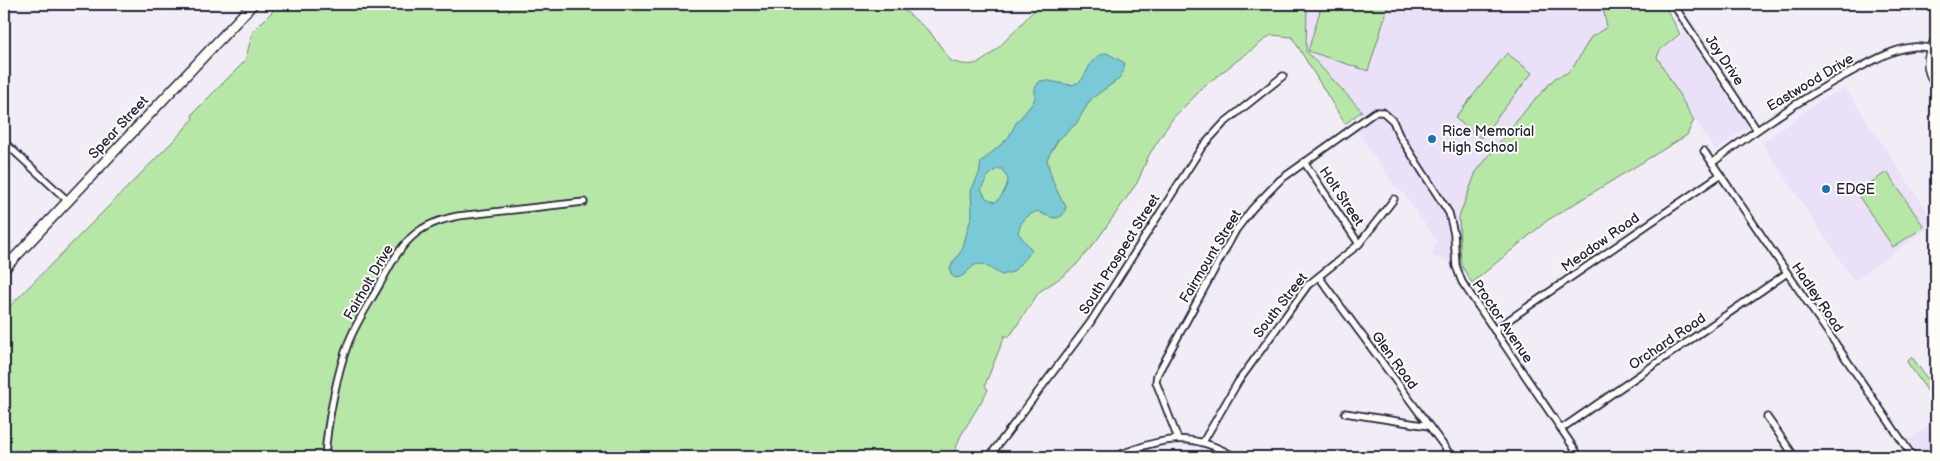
<svg xmlns="http://www.w3.org/2000/svg" width="1940" height="461" viewBox="0 0 1940 461" font-family="'Balsamiq Sans',sans-serif">
<style>
.built{fill:#eae0f7}
.green{fill:#b7e7a6;stroke:#6c8470}
.water{fill:#7ac9d6;stroke:#578698;fill-rule:evenodd}
.lines{fill:none;stroke-linecap:round;stroke-linejoin:round}
.street-casing{stroke:#22223b;stroke-width:9}
.secondary-casing{stroke:#22223b;stroke-width:12}
.street{stroke:#fdfcf7;stroke-width:5.5}
.secondary{stroke:#fdfcf7;stroke-width:9}
.poi-dot{fill:#1f6fb2;stroke:#fdfcf7;stroke-width:2}
.labels{text-anchor:middle;stroke-width:4;stroke-linejoin:round;paint-order:stroke}
.street-label{font-size:14px;fill:#22223b;stroke:#fdfcf7}
.poi-label{font-size:14px;fill:#22223b;stroke:#fdfcf7;text-anchor:start}
</style>
<rect width="100%" height="100%" fill="#f2ecf7"/>
<filter id="ink" filterUnits="userSpaceOnUse"><feTurbulence type="fractalNoise" baseFrequency=".02" numOctaves="2"/><feDisplacementMap in="SourceGraphic" scale="10" xChannelSelector="R" yChannelSelector="G"/><feConvolveMatrix kernelMatrix="1 2 1 2 8 2 1 2 1" color-interpolation-filters="sRGB"/></filter>
<g filter="url(#ink)">
<g class="built">
<path d="M 1307,4 L 1600,4 L 1607,27 L 1591,37 L 1574,66 L 1567,73 L 1555,78 L 1496,146 L 1461,244 L 1461,265 L 1432,256 L 1437,241 L 1404,194 L 1393,184 L 1357,131 L 1362,111 L 1306,51 Z"/>
<path d="M 1685,33 L 1748,127 L 1715,150 L 1653,56 Z"/>
<path d="M 1845,88 L 1935,223 L 1854,281 L 1762,143 L 1822,99 Z"/>
<path d="M 1936,421 L 1936,457 L 1920,457 L 1908,440 Z"/>
</g>
<g class="green">
<path d="M 273,4 L 897,4 L 930,32 L 951,61 C 961,64 968,66 978,63 C 992,58 1028,16 1040,4 L 1307,4 L 1306,51 L 1362,111 L 1345,124 L 1292,37 L 1271,35 L 1200,89 L 1198,93 L 1173,118 L 1149,155 L 1137,183 L 1097,240 L 1076,265 L 1063,276 L 1039,292 L 1012,333 L 1007,338 L 1005,335 L 985,385 L 988,390 L 960,437 L 953,457 L 4,457 L 4,312 L 177,137 L 193,119 L 192,116 L 194,112 L 245,61 L 253,31 L 273,11 L 271,8 Z"/>
<path d="M 1322,4 L 1389,4 L 1368,71 L 1308,51 Z"/>
<path d="M 1600,4 L 1664,4 L 1680,34 L 1660,50 L 1657,57 L 1694,120 L 1687,135 L 1548,220 L 1472,283 L 1461,265 L 1459,217 L 1476,172 L 1528,107 L 1555,78 L 1567,73 L 1574,66 L 1591,37 L 1607,27 L 1603,9 Z"/>
<path d="M 1507,53 L 1532,73 L 1481,138 L 1455,118 Z"/>
<path d="M 1887,172 L 1924,227 L 1893,247 L 1856,192 Z"/>
<path d="M 1912,357 L 1936,391 L 1936,403 L 1907,362 Z"/>
</g>
<path class="water" d="M 1107,53 L 1125,63 L 1123,72 L 1119,79 L 1091,99 L 1076,124 L 1058,140 L 1047,159 C 1050,175 1056,192 1066,206 C 1064,224 1048,218 1038,211 C 1026,216 1021,220 1018,233 L 1032,250 L 1013,272 L 1002,275 C 995,273 988,264 979,264 C 969,265 967,278 955,278 L 951,275 L 950,269 L 953,262 L 962,250 L 972,214 L 971,191 L 979,174 L 981,162 L 1008,138 L 1016,123 L 1032,104 L 1035,98 L 1035,88 L 1040,81 C 1052,79 1067,87 1075,84 C 1090,79 1084,58 1107,53 ZM 997,169 L 1002,169 L 1008,179 C 1007,187 1002,198 995,202 L 986,198 L 981,189 L 988,176 Z"/>
<g class="lines">
<g class="street-casing">
<g id="street">
<path d="M 1673,4 L 1757,130"/>
<path d="M 4,142 L 67,200"/>
<path d="M 1704,151 L 1913,457"/>
<path d="M 1304,162 L 1359,244"/>
<path d="M 1712,163 C 1757,129 1803,97 1853,71 C 1871,62 1892,49 1913,47 C 1919,46 1925,48 1932,48"/>
<path d="M 1319,277 L 1452,457"/>
<path d="M 1494,330 L 1720,175"/>
<path d="M 1345,413 L 1429,426"/>
<path d="M 1767,417 L 1795,457"/>
<path d="M 1561,429 L 1787,273"/>
<path d="M 1178,439 L 1156,382 L 1157,375 L 1236,230 L 1252,209 L 1280,180 L 1375,112 L 1383,112 L 1393,121 L 1399,135 L 1449,213 L 1454,234 L 1456,266 L 1462,282 L 1580,457"/>
<path d="M 1203,442 L 1238,382 L 1308,285 L 1359,244 L 1394,199"/>
<path d="M 325,457 C 327,424 337,372 349,341 C 357,321 370,302 380,284 C 390,266 399,247 415,234 C 427,224 443,219 458,216 L 584,202"/>
<path d="M 989,457 L 1090,323 L 1202,147 L 1224,123 L 1283,76"/>
<path d="M 1113,457 C 1161,439 1188,429 1235,457"/>
<path d="M 1680,457 L 1683,453"/>
</g>
</g>
<g class="secondary-casing">
<g id="secondary">
<path d="M 1936,40 C 1927,56 1926,69 1936,84"/>
<path d="M 4,269 L 253,4"/>
</g>
</g>
<use href="#street" class="street"/>
<use href="#secondary" class="secondary"/>
</g>
</g>
<g class="poi-dot">
<circle cx="1432" cy="139" r="5"/>
<circle cx="1826" cy="189" r="5"/>
</g>
<g class="labels">
<g class="street-label">
<text transform="translate(1725 60) rotate(56)" y="5">Joy Drive</text>
<text transform="translate(1810 82) rotate(-31)" y="5">Eastwood Drive</text>
<text transform="translate(118 127) rotate(-47)" y="5">Spear Street</text>
<text transform="translate(1342 196) rotate(56)" y="5">Holt Street</text>
<text transform="translate(1600 242) rotate(-35)" y="5">Meadow Road</text>
<text transform="translate(1119 254) rotate(-58)" y="5">South Prospect Street</text>
<text transform="translate(1210 256) rotate(-59)" y="5">Fairmount Street</text>
<text transform="translate(368 282) rotate(-60)" y="5">Fairholt Drive</text>
<text transform="translate(1818 297) rotate(56)" y="5">Hadley Road</text>
<text transform="translate(1280 305) rotate(-52)" y="5">South Street</text>
<text transform="translate(1503 321) rotate(56)" y="5">Proctor Avenue</text>
<text transform="translate(1667 341) rotate(-34)" y="5">Orchard Road</text>
<text transform="translate(1395 360) rotate(54)" y="5">Glen Road</text>
</g>
<g class="poi-label">
<text x="1442" y="136">Rice Memorial<tspan x="1442" dy="16">High School</tspan></text>
<text x="1836" y="194">EDGE</text>
</g>
</g>
<rect width="1940" height="461" fill="none" stroke="#fdfcf7" stroke-width="20"/>
<rect x="10" y="10" width="1920" height="441" fill="none" stroke="#22223b" stroke-width="2" filter="url(#ink)"/>
</svg>
